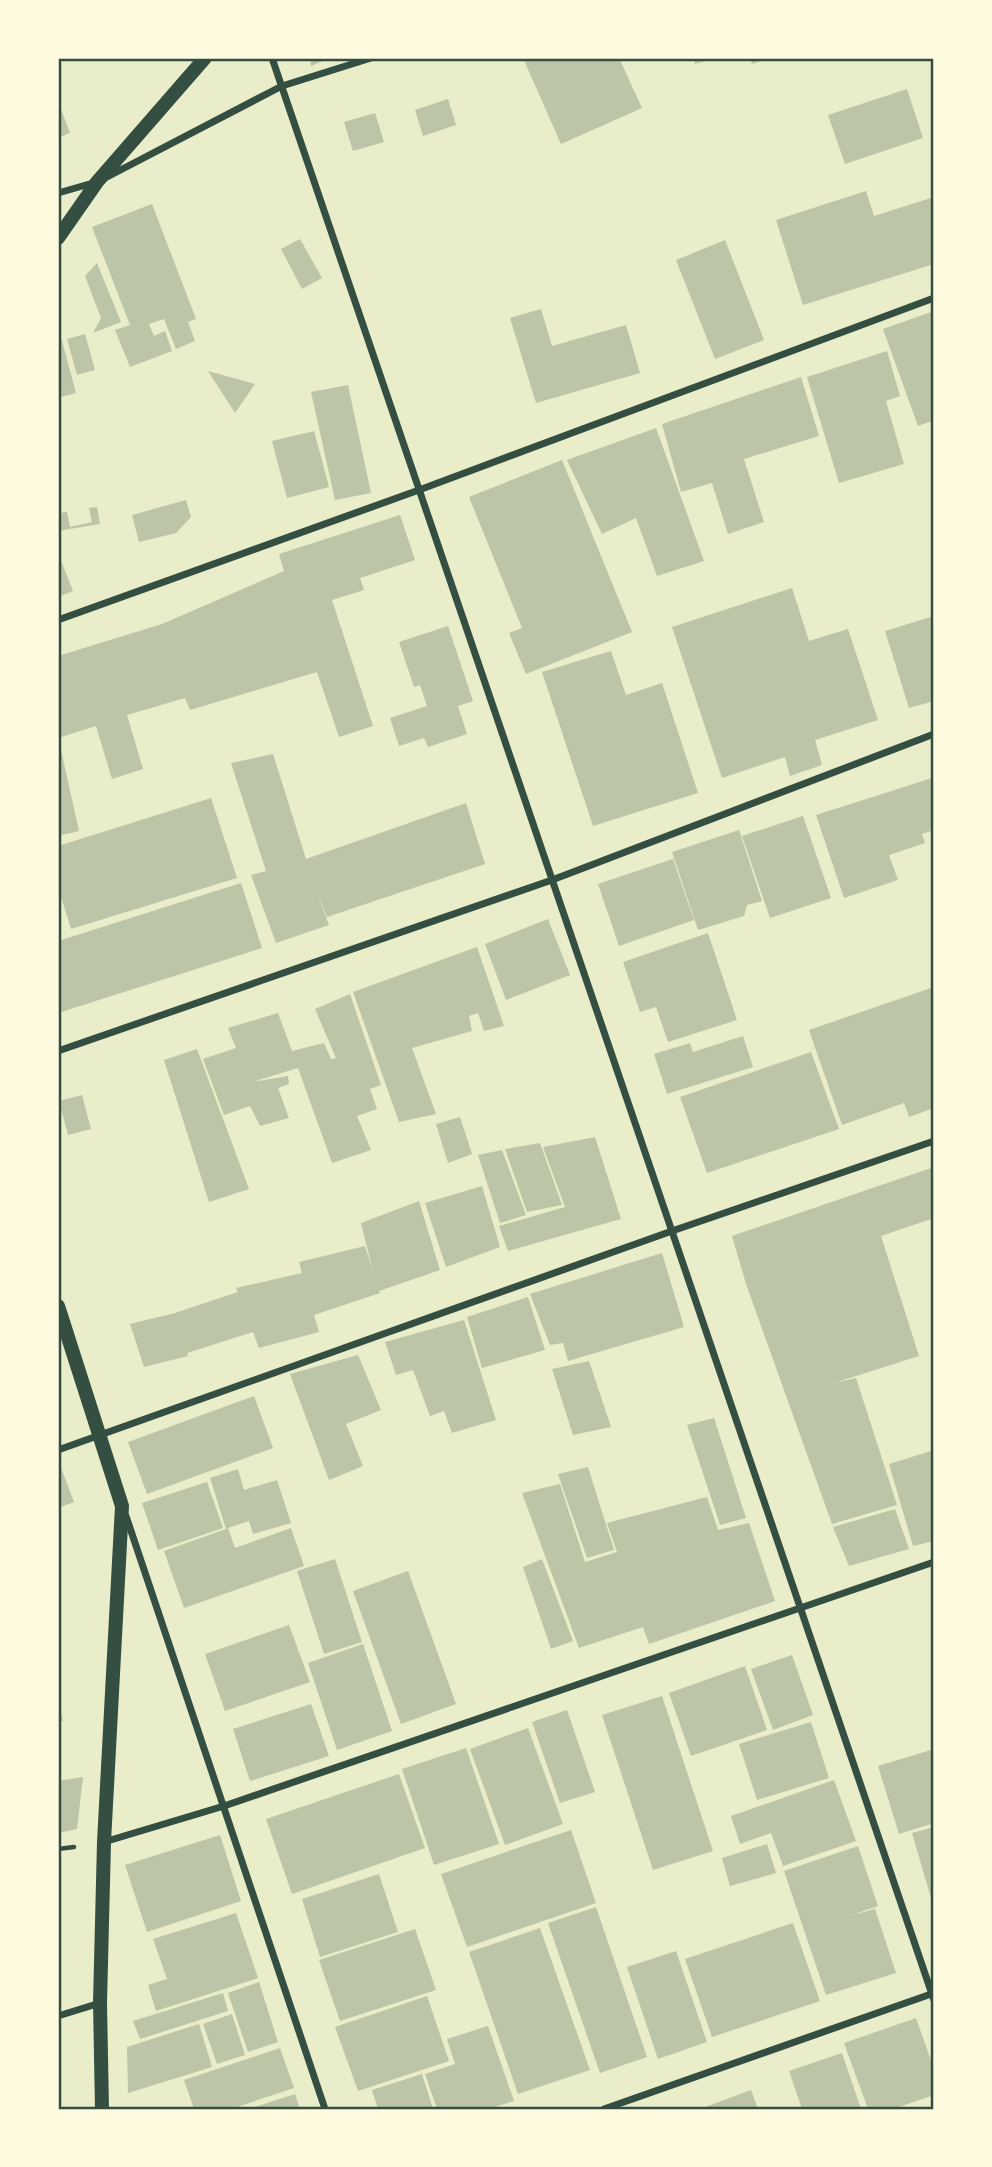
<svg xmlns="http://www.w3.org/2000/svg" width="992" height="2167" viewBox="0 0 992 2167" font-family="Roboto,sans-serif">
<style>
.building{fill:#bcc5a7}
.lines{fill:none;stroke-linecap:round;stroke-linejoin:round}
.path{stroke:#344e41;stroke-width:4.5}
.minor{stroke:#344e41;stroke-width:7}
.secondary{stroke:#344e41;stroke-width:14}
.neatline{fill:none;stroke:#344e41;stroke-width:2.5}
</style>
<rect width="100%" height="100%" fill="#e9edc9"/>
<g class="building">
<path d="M 310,58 L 330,58 L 311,66 Z"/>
<path d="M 523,58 L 619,58 L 642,108 L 561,144 Z"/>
<path d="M 693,58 L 715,58 L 695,64 Z"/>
<path d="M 750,58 L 770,58 L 752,64 Z"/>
<path d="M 907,89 L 923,138 L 845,164 L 828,115 Z"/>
<path d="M 448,99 L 456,125 L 423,136 L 415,110 Z"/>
<path d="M 58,101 L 70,133 L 58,138 Z"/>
<path d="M 375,113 L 384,142 L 353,151 L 344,122 Z"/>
<path d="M 866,191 L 874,216 L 934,197 L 934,264 L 803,305 L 776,220 Z"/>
<path d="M 152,204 L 196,319 L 188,322 L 195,341 L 176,349 L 164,319 L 149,324 L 154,336 L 165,331 L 172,351 L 130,367 L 115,330 L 130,325 L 92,227 Z"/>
<path d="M 300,239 L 322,278 L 302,289 L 281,249 Z"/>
<path d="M 725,240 L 764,340 L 715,359 L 676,260 Z"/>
<path d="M 97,263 L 121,322 L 93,333 L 101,318 L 85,276 Z"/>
<path d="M 541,309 L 552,346 L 626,325 L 640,373 L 536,403 L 510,318 Z"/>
<path d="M 934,311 L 934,426 L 932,421 L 918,426 L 883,329 Z"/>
<path d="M 58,333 L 61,337 L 76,393 L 58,398 Z"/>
<path d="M 85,334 L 95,370 L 77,375 L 67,339 Z"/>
<path d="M 887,351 L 900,396 L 886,401 L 904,464 L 839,483 L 807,377 Z"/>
<path d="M 208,371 L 255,384 L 235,413 Z"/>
<path d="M 801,377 L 819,436 L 744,459 L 764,522 L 728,534 L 712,483 L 681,492 L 662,424 Z"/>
<path d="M 348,385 L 371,493 L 335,500 L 311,392 Z"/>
<path d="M 656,428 L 704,561 L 657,576 L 636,518 L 602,534 L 567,460 Z"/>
<path d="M 314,431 L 329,487 L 287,498 L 272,441 Z"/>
<path d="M 562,460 L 632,632 L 526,674 L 509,633 L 522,628 L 469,497 Z"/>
<path d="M 186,500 L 191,517 L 176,533 L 139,542 L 132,515 Z"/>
<path d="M 97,507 L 100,524 L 58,531 L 58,513 L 67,512 L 70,527 L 92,522 L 89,508 Z"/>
<path d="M 400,515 L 415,560 L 360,578 L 364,590 L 332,600 L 373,726 L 339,737 L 317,672 L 190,710 L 185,698 L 127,715 L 143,769 L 112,779 L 96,726 L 58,738 L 58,656 L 162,624 L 284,571 L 279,554 Z"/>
<path d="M 58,553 L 73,591 L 58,597 Z"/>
<path d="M 792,588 L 809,641 L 848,629 L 878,720 L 815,740 L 822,765 L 790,776 L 785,757 L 722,778 L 672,627 Z"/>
<path d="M 934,616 L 934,701 L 909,708 L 885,631 Z"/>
<path d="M 448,626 L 473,701 L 458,706 L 467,734 L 428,747 L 424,738 L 399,746 L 390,718 L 427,706 L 420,685 L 414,687 L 399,642 Z"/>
<path d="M 611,651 L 626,695 L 662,683 L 698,793 L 593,826 L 542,672 Z"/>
<path d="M 58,750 L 61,750 L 79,831 L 58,836 Z"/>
<path d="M 273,754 L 306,859 L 466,803 L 485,864 L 327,917 L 318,895 L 329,925 L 276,943 L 251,875 L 266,871 L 231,763 Z"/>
<path d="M 932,778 L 934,830 L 922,834 L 925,843 L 889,855 L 898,880 L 844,898 L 816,815 Z"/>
<path d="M 211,798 L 237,878 L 71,929 L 58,887 L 58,846 Z"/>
<path d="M 803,816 L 831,898 L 770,918 L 742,836 Z"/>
<path d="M 739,830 L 762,901 L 747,905 L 744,916 L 698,930 L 672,852 Z"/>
<path d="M 673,859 L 694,920 L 619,946 L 598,884 Z"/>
<path d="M 241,883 L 262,948 L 58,1013 L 58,941 Z"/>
<path d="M 548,919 L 570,975 L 506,1000 L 485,944 Z"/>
<path d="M 708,933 L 737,1020 L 668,1042 L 656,1007 L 640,1012 L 623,962 Z"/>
<path d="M 477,947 L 504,1026 L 484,1031 L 478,1013 L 469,1016 L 472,1031 L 412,1048 L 436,1114 L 399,1122 L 353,992 Z"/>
<path d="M 934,987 L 934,1108 L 909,1117 L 904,1103 L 842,1125 L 809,1030 Z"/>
<path d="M 350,994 L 381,1085 L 370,1089 L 377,1109 L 357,1116 L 371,1150 L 332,1163 L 298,1068 L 252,1082 L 288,1076 L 289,1084 L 278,1088 L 289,1118 L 260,1126 L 250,1106 L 224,1115 L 203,1059 L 236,1048 L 228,1028 L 278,1013 L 292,1051 L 324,1043 L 331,1059 L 336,1058 L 315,1009 Z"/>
<path d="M 743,1036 L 753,1067 L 667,1094 L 654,1054 L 690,1043 L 693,1052 Z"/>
<path d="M 197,1049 L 249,1189 L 209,1202 L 164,1060 Z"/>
<path d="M 811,1052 L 839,1129 L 707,1173 L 680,1097 Z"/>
<path d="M 82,1095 L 91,1129 L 68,1135 L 59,1101 Z"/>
<path d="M 460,1117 L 472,1154 L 448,1163 L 436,1124 Z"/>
<path d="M 595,1137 L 621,1219 L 508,1251 L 499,1226 L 565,1207 L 543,1147 Z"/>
<path d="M 540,1143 L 562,1205 L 527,1212 L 505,1149 Z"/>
<path d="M 502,1150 L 526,1215 L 500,1223 L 478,1155 Z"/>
<path d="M 934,1167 L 934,1218 L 881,1236 L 919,1356 L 834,1383 L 856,1378 L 897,1505 L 832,1524 L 746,1284 L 732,1236 Z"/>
<path d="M 482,1186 L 500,1247 L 446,1267 L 425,1203 Z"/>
<path d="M 419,1201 L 440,1270 L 379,1291 L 380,1293 L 314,1315 L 319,1332 L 259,1348 L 253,1332 L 187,1353 L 188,1356 L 144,1367 L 130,1324 L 175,1313 L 238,1292 L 236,1288 L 302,1273 L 299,1262 L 365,1246 L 373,1271 L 361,1223 Z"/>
<path d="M 662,1253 L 684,1327 L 568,1361 L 563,1343 L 550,1345 L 530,1294 Z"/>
<path d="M 528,1297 L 545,1350 L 482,1368 L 467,1317 Z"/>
<path d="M 464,1320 L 496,1420 L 452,1433 L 444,1411 L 430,1416 L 413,1370 L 396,1375 L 385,1342 Z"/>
<path d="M 358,1355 L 381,1410 L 346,1424 L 363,1466 L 329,1480 L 290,1374 Z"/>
<path d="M 589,1361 L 611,1427 L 573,1435 L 552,1369 Z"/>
<path d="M 254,1396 L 273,1448 L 147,1494 L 128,1442 Z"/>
<path d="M 714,1418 L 746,1518 L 720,1525 L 687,1425 Z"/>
<path d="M 931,1451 L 934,1460 L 934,1541 L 913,1546 L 889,1464 Z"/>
<path d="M 60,1465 L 74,1502 L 58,1508 L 58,1466 Z"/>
<path d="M 588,1467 L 614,1550 L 587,1558 L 558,1474 Z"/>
<path d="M 238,1469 L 244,1490 L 277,1480 L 291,1523 L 253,1534 L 249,1521 L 228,1528 L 235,1548 L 291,1528 L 304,1566 L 184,1608 L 164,1551 L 226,1529 L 210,1478 Z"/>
<path d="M 207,1482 L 223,1528 L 158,1550 L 142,1503 Z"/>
<path d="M 560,1484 L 585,1562 L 617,1552 L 607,1523 L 707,1497 L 718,1530 L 749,1523 L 775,1601 L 649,1644 L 643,1627 L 579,1648 L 522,1493 Z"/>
<path d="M 895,1509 L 909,1549 L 849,1566 L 833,1527 Z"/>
<path d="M 335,1559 L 362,1642 L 324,1654 L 297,1571 Z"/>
<path d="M 542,1559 L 573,1641 L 551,1649 L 523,1567 Z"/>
<path d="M 408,1571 L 456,1704 L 401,1724 L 353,1591 Z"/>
<path d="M 289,1625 L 310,1682 L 225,1711 L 205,1654 Z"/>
<path d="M 363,1644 L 392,1731 L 337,1750 L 308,1663 Z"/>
<path d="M 792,1655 L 813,1715 L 773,1730 L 751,1669 Z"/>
<path d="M 745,1666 L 767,1730 L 691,1756 L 669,1693 Z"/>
<path d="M 662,1696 L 713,1851 L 653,1870 L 602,1715 Z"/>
<path d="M 58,1697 L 63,1721 L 58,1722 Z"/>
<path d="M 311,1704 L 329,1756 L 250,1781 L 233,1729 Z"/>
<path d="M 567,1710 L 595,1792 L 560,1803 L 532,1722 Z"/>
<path d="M 811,1722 L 829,1778 L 757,1800 L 739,1744 Z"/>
<path d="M 528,1728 L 563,1824 L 505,1845 L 470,1749 Z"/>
<path d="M 466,1748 L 499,1844 L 434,1865 L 402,1769 Z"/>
<path d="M 934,1749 L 934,1823 L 899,1834 L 878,1766 Z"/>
<path d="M 399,1774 L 425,1848 L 292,1894 L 266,1819 Z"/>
<path d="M 83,1777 L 77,1829 L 58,1833 L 58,1781 Z"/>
<path d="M 834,1780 L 856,1841 L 783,1866 L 771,1833 L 740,1844 L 731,1816 Z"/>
<path d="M 934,1827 L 934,1897 L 931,1898 L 912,1833 Z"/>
<path d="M 571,1830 L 596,1903 L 467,1947 L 441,1874 Z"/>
<path d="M 220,1835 L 241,1901 L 147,1932 L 125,1865 Z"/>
<path d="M 767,1844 L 776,1873 L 730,1886 L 722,1858 Z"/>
<path d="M 858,1846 L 878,1906 L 849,1916 L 875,1909 L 896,1973 L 826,1995 L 784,1871 Z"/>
<path d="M 379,1874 L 398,1932 L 320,1957 L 302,1899 Z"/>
<path d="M 596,1907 L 647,2057 L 600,2073 L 548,1923 Z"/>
<path d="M 236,1913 L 258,1978 L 156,2011 L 148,1985 L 167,1979 L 153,1939 Z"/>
<path d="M 793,1923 L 820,2001 L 712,2037 L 685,1959 Z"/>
<path d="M 540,1928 L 590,2070 L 518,2094 L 469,1952 Z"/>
<path d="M 415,1929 L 436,1990 L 340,2021 L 319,1960 Z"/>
<path d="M 676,1951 L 707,2042 L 658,2059 L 627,1967 Z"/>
<path d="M 259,1982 L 278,2042 L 248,2052 L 228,1993 Z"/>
<path d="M 223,1993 L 228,2011 L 140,2039 L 133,2021 Z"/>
<path d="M 427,1996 L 449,2061 L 358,2091 L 335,2027 Z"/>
<path d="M 232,2014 L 245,2055 L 217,2064 L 203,2024 Z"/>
<path d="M 916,2018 L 934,2069 L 934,2095 L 893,2109 L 868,2109 L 844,2043 Z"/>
<path d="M 199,2024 L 212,2067 L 128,2093 L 127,2047 Z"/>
<path d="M 488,2026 L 514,2101 L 488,2109 L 437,2109 L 425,2074 L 455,2064 L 447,2039 Z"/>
<path d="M 280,2048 L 294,2088 L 231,2109 L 194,2109 L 184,2080 Z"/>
<path d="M 842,2053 L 861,2109 L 802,2109 L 789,2071 Z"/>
<path d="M 422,2074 L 433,2109 L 378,2109 L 372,2090 Z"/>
<path d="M 751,2090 L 758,2109 L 700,2109 Z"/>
<path d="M 295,2094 L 300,2109 L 249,2109 Z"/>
</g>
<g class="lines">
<path class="path" d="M 58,1849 L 74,1847"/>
<g class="minor">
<path d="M 272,58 L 934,2000"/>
<path d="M 107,177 L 282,86 L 371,58"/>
<path d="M 58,193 L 93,183"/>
<path d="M 58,620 L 419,490 L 934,298"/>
<path d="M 58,1051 L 552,880 L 934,734"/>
<path d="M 58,1450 L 672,1231 L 934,1141"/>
<path d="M 126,1516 L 325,2109"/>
<path d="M 104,1842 L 224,1806 L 934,1562"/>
<path d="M 58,2016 L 100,2003"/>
<path d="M 604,2109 L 934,1993"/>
</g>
<g class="secondary">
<path d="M 58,238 L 97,182 L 205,58"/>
<path d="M 58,1306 L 122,1506 L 104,1842 L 100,2003 L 102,2109"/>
</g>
</g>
<rect width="992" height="2167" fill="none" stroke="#fefae0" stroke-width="119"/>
<rect x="60" y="60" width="872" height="2048" class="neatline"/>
</svg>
